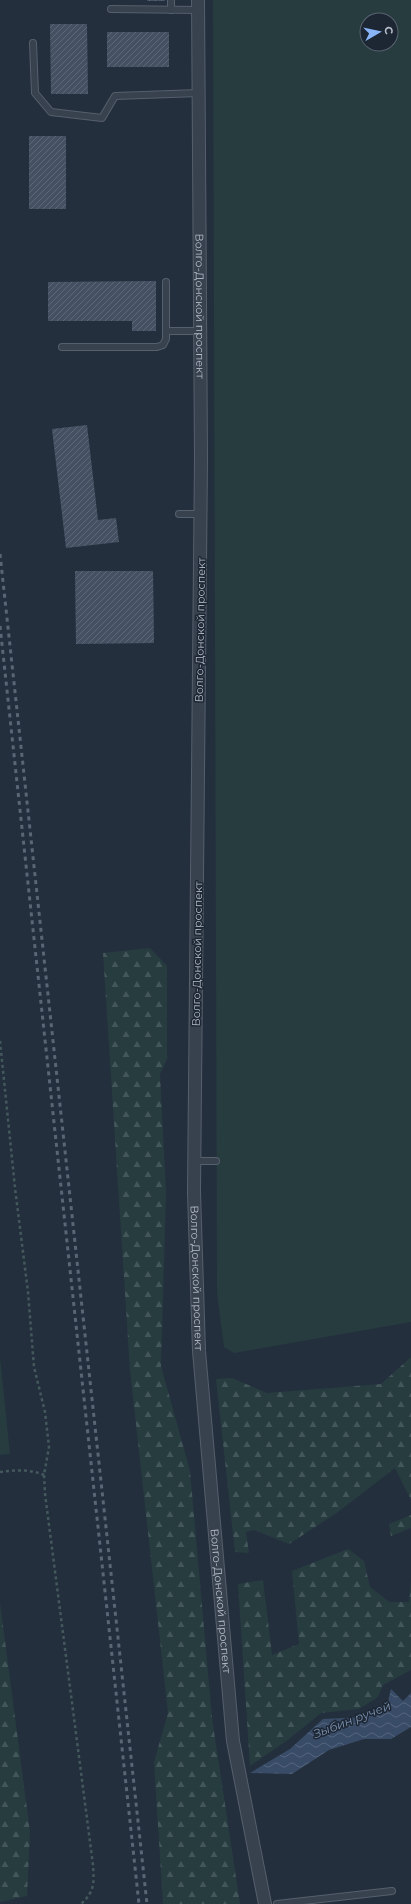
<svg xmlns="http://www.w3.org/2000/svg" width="411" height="1904" viewBox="0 0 411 1904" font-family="Montserrat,sans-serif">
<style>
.grass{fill:#263c3f;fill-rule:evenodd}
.forest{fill:url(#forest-firs)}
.water{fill:url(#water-waves)}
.building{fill:url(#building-hatch)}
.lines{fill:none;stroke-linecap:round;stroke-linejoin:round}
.service-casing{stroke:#565f6c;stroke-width:8}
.minor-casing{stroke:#565f6c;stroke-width:14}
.path{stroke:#44595c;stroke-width:2.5;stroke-dasharray:3 3;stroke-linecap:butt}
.service{stroke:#38414e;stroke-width:6}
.minor{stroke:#38414e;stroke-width:12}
.rail{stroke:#5a6575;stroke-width:3;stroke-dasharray:4 4;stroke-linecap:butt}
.labels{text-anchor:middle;stroke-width:3;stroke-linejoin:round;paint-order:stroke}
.street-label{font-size:11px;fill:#b4bcc9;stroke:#1d2633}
.water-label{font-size:12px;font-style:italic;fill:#7c92b1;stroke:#1d2633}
</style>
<defs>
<pattern id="forest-firs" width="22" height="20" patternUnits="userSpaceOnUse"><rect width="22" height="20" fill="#263c3f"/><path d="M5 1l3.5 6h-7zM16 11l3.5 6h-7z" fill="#435659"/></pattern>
<pattern id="water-waves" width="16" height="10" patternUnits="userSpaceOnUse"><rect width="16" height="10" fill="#394c67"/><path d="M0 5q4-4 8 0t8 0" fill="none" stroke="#53647b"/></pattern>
<pattern id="building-hatch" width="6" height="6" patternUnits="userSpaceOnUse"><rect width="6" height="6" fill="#455162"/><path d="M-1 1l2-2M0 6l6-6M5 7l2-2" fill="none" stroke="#5d6877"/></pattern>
</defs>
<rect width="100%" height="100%" fill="#242f3e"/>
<g class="grass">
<path d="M 213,0 L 411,0 L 411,1322 L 234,1353 L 224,1347 L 217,1293 ZM 367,20 L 391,20 L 391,44 L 367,44 Z"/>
<path d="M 0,1357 L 10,1454 L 0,1455 Z"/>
</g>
<g class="forest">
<path d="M 150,948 L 167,966 L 167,1059 L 160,1074 L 166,1193 L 161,1366 L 190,1471 L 212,1718 L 240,1904 L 163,1904 L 154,1762 L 168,1713 L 130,1370 L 103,953 Z"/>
<path d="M 411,1357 L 411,1500 L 395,1468 L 338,1512 L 289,1544 L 254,1530 L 246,1532 L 249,1553 L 235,1552 L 216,1379 L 232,1378 L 267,1393 L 381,1384 Z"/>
<path d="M 411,1515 L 411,1528 L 391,1536 L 389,1524 Z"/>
<path d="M 348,1549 L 364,1561 L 370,1587 L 389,1602 L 409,1602 L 411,1581 L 411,1670 L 383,1685 L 378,1697 L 359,1709 L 321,1713 L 289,1739 L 250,1766 L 238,1584 L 263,1580 L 272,1655 L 299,1644 L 292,1571 Z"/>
<path d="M 0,1603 L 30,1832 L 27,1896 L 0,1902 Z"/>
</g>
<path class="water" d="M 391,1689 L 403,1701 L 411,1693 L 411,1727 L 391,1739 L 364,1739 L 329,1750 L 292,1774 L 250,1773 L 290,1749 L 323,1719 L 365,1717 L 388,1701 Z"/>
<g class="building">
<rect x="147" y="0" width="18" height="1"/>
<path d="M 50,24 L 87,24 L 88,94 L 51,94 Z"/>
<rect x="107" y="32" width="62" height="35"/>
<rect x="29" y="136" width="37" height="73"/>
<path d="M 156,281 L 156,331 L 132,331 L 132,321 L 48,321 L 48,282 Z"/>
<path d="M 87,425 L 98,520 L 116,518 L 119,542 L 66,548 L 52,429 Z"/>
<path d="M 75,571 L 153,571 L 154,643 L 76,644 Z"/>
</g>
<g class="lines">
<g class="service-casing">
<g id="service">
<path d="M 111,9 L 198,10"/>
<path d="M 171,10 L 171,0"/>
<path d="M 33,43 L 35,93 L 51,112 L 102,118 L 115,96 L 199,93"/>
<path d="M 166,331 L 201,331"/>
<path d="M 62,347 L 157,347 L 163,345 L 166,339 L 166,282"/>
<path d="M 179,514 L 201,514"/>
<path d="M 195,1161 L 216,1161"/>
<path d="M 277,1904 L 392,1891"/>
</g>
</g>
<g class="minor-casing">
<g id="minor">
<path id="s1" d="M 198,0 L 201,458 L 194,1192 L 199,1351 L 233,1741 L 265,1904"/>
</g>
</g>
<g class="path">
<path d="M 0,1041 L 15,1188 L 28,1292 L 34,1367 L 45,1412 L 49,1447 L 44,1475 L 45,1494 L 93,1865 C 94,1883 95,1891 81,1904"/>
<path d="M 0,1472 C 15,1470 30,1469 44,1475"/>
</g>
<use href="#service" class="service"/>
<use href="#minor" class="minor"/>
<g class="rail">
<path d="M 0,554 L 147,1904"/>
<path d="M 0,626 L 139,1904"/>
</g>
</g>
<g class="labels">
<g class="street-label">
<text dy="4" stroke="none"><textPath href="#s1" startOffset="306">Волго-Донской проспект</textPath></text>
<text transform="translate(200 630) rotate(-89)" y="4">Волго-Донской проспект</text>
<text transform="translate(197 954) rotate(-89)" y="4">Волго-Донской проспект</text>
<text dy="4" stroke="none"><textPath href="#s1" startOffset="1278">Волго-Донской проспект</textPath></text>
<text dy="4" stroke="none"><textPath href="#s1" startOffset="1602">Волго-Донской проспект</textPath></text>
</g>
<g class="water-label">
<text transform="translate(352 1720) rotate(-21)" y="4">Зыбин ручей</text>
</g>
</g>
<g transform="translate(379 32) rotate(81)"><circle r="19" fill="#1d2633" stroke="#59626f"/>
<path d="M0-3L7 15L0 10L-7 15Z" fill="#8ab4f8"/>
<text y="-6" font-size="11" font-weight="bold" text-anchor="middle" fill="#b4bcc9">С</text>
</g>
</svg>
